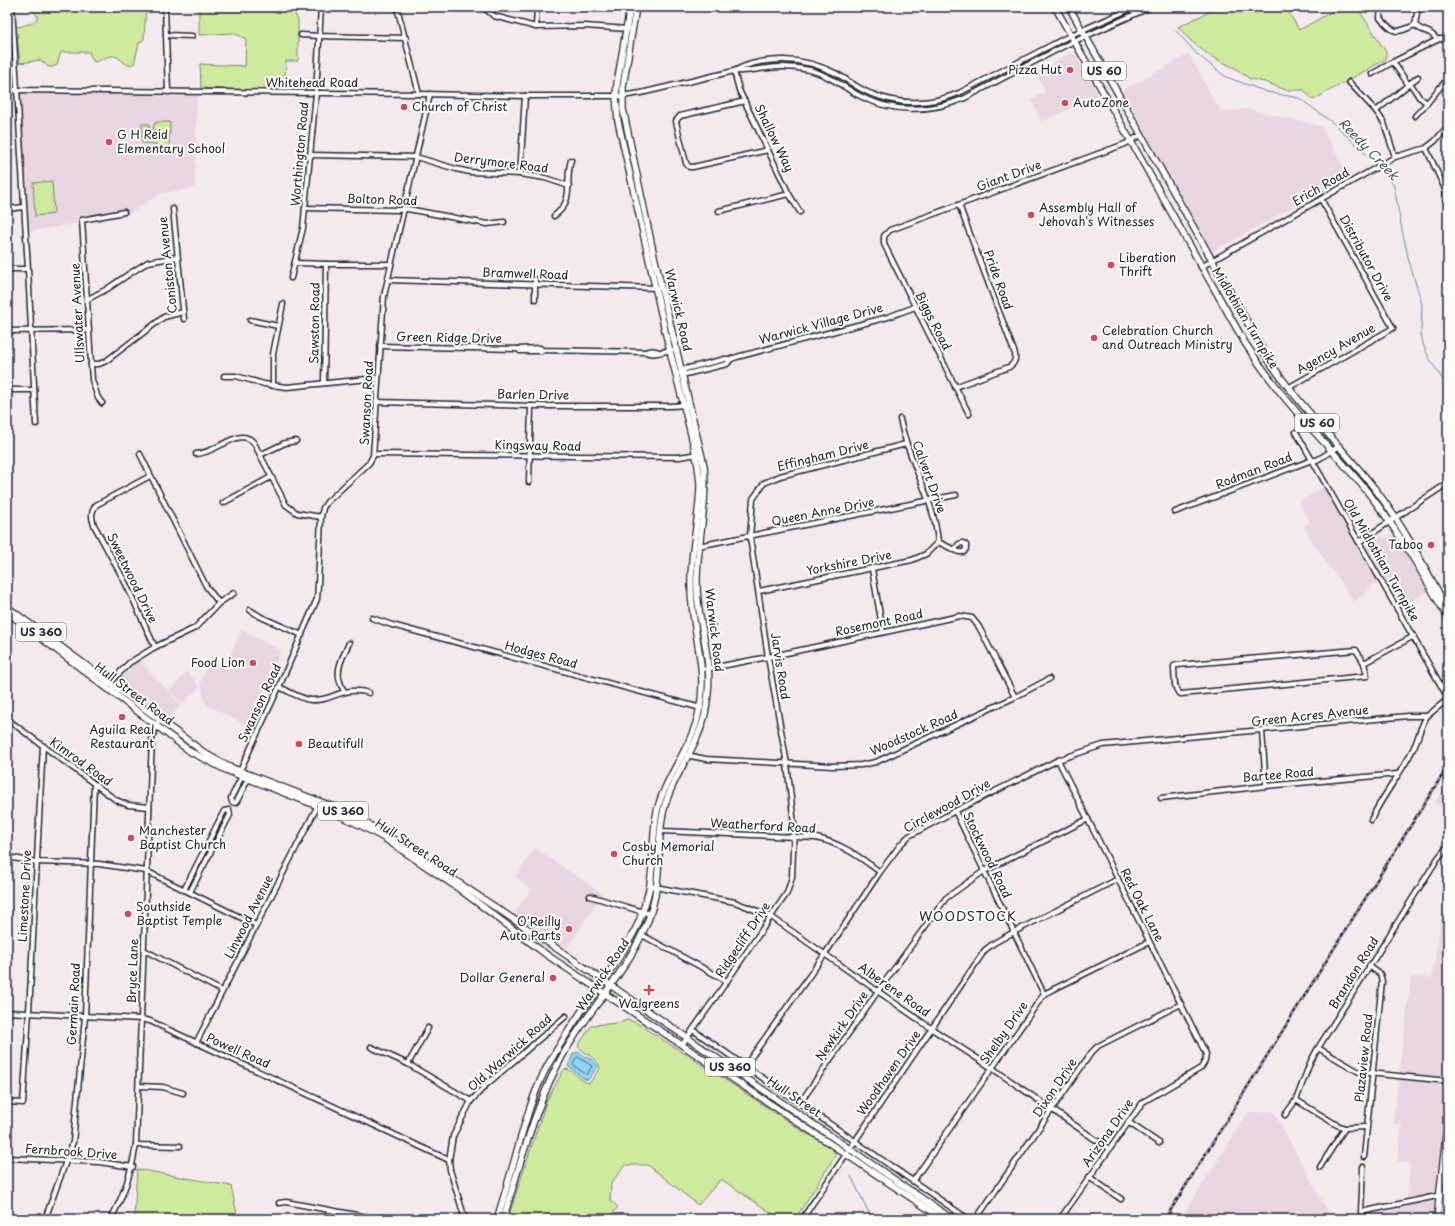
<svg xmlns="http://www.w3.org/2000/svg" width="1455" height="1226" viewBox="0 0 1455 1226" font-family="'Playpen Sans',sans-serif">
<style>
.built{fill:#e9d5e1}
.green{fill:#cfe99f;stroke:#78866d}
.water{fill:#8fd4f0;stroke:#638da8}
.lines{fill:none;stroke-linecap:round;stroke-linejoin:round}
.shore{stroke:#4e6983;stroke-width:1}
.stream{stroke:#638da8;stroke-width:1}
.minor-casing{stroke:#22223b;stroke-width:7}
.major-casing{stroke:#22223b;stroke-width:8}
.minor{stroke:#fdfcf7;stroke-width:4}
.major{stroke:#fdfcf7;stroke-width:5.5}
.rail-casing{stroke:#22223b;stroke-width:2.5}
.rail{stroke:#fdfcf7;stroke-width:1;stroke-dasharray:3;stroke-linecap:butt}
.poi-dot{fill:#d1495b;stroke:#fdfcf7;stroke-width:1.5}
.labels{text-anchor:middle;stroke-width:4;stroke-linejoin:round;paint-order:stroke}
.shield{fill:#fdfcf7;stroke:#646373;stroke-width:1}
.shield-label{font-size:11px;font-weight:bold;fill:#22223b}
.poi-label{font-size:12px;fill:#22223b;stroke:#fdfcf7;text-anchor:start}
.street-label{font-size:12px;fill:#22223b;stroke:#fdfcf7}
.water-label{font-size:13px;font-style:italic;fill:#435771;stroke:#fdfcf7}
.neighbourhood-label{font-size:13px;letter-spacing:1px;fill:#22223b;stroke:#fdfcf7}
</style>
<rect width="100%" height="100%" fill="#f4eaed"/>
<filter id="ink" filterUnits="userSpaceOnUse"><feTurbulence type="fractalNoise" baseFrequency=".025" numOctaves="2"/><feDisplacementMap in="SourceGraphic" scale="8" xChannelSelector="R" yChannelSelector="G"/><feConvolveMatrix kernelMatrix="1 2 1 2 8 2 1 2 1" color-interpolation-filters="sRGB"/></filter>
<g filter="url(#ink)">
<g class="built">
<path d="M 1071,53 L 1076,55 L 1098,95 L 1067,110 L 1063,111 L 1063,112 L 1042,122 L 1031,100 L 1045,92 L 1036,73 Z"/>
<path d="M 1189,54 L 1221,112 L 1248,109 L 1321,126 L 1349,176 L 1212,252 L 1122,91 Z"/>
<path d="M 21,92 L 197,96 L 195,188 L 162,193 L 129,214 L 27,232 L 19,95 Z"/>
<path d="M 1324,487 L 1378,581 L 1354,602 L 1332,569 L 1330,569 L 1303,526 L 1310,522 L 1299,502 Z"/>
<path d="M 1394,533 L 1430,590 L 1400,608 L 1365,546 L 1382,535 L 1386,539 Z"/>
<path d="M 242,630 L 281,651 L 251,727 L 206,705 L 200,683 L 209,662 L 225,665 Z"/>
<path d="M 138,659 L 181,705 L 165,721 L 116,683 Z"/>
<path d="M 187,672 L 200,687 L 182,704 L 169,691 Z"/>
<path d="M 1448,783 L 1448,811 L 1435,803 Z"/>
<path d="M 535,848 L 603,894 L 565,951 L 513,916 L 531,889 L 515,877 Z"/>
<path d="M 1448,873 L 1448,1219 L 1361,1219 L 1406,1206 L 1410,1163 L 1397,1161 L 1402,1125 L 1393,1123 L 1411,977 L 1432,978 Z"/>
<path d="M 1248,1112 L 1274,1112 L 1332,1219 L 1181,1219 Z"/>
</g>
<g class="green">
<path d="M 15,7 L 146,7 L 144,39 L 139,43 L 134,64 C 124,68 123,58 114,56 C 109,55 101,60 96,62 L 93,61 L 89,52 L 61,52 L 57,65 L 52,67 L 48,67 L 41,60 L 20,63 L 16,27 C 23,26 49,21 31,10 C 27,7 19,8 15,7 Z"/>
<path d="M 199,7 L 293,10 L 298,20 L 298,61 L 286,61 L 284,92 L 201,88 L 200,64 L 245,66 L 246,39 L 234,33 L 199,35 Z"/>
<path d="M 1219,7 L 1286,7 L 1299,30 L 1335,10 L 1334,7 L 1357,7 L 1386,52 L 1386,59 L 1313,100 L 1304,90 L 1286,90 L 1265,82 L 1250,79 L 1235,68 L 1210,56 L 1191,41 L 1178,27 Z"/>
<path d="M 156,122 L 170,122 L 169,153 L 156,153 L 156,144 L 142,143 L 142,124 L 149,124 L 149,131 L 153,131 L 154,124 L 156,124 Z"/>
<path d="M 52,181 L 54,214 L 35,216 L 33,183 Z"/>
<path d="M 628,1020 L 635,1022 L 712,1071 L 807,1134 C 816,1136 832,1146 836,1154 L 834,1158 L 795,1219 L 780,1219 L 721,1179 L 698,1205 L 648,1165 L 626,1165 L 611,1183 L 610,1200 L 618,1207 L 608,1219 L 523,1219 L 509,1215 L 546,1102 L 563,1071 L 565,1069 C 575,1070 579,1081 589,1083 L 591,1081 L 600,1068 C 598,1059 585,1053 578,1047 L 579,1044 L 592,1025 L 618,1023 Z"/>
<path d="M 137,1169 L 231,1186 L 238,1219 L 134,1219 Z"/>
</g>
<path class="water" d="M 578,1052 L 592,1060 L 598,1066 L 588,1080 L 583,1078 L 568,1066 L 573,1054 Z"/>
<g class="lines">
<path class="shore" d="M 578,1057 L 592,1066 L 587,1075 L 573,1065 L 576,1058 Z"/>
<g class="stream">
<path d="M 1175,30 L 1197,54 L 1226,77 L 1267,92 L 1299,98 L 1333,123 L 1360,148 L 1377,166"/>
<path d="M 1379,168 L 1394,186 L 1402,230 L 1409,261 L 1422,304 L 1421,333 L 1423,344 L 1429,358 L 1448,388"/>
<path d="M 851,1176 L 872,1219"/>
</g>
<g class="minor-casing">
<g id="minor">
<path d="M 12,7 L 28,269 L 36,424"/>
<path d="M 165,7 L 168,92"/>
<path d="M 397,7 L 419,94"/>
<path d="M 483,7 L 494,16 L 536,27 L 585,26 L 628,29"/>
<path d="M 1381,7 L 1380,18 C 1395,34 1395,34 1415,25 L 1418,7"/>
<path d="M 1415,25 C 1423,33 1430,29 1437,40"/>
<path d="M 536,27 L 537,7"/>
<path d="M 166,35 L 192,36"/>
<path d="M 301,35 L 319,36 L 406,38"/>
<path d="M 734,71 L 739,90 L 789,194 L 800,212"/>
<path d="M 735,71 C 746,72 756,69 768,68 C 782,66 796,67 810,70 C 828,75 841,85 856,94 C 890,113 930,113 965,98 L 1066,45 L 1151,7"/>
<path d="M 1372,74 L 1393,62"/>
<path d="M 1349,82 L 1376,111 L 1384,123 L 1395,157"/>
<path d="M 1410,83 L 1419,97 L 1427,103 L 1448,78"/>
<path d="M 1408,84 L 1393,62 L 1439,39 L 1442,39 L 1448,42"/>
<path d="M 7,90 L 419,94 L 525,96 L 622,96 L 641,93 L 734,71 C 765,55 803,57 835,73 C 847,79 858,89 872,94 C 900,105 930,105 959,93 L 1071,35 L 1135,7"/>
<path d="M 745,101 L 680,116 L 676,121 L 677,126 L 686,163 L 689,167 L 693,167 L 768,150"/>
<path d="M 1376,111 L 1418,77"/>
<path d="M 1415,116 L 1427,103"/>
<path d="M 1426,148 L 1445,189 L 1445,198"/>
<path d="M 310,155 L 416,157 L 456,169 L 470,172 L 520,174 L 545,178 L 569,186"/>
<path d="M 520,174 L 525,96"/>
<path d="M 305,208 L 398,210 L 408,209 L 487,224 L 504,222"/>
<path d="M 7,209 L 24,207"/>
<path d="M 173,209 L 184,319"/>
<path d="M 719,211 L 789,194"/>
<path d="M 554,216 C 576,200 564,182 571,160"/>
<path d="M 295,263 L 330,264 L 391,264"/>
<path d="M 1201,267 L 1395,157 L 1426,148 L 1435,141 L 1448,126"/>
<path d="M 7,269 L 28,269"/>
<path d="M 291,278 L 303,228 L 305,208 L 316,93 L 321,7"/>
<path d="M 388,280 L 658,288"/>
<path d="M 88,299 L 107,289 L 129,274 L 148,262 L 177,257"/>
<path d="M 535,299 L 535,279"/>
<path d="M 250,320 L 278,326"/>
<path d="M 7,331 L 88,330"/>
<path d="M 380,346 L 518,349 L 540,348 L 542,350 L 646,352 C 649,350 655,350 659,352"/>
<path d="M 518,349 L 520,351 L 541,351 L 542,350"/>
<path d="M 646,352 C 653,356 663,351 672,350"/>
<path d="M 91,364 L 99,364 L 106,361 L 164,317 L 183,312"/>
<path d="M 682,372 L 686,374 L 727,364 L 731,359 L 737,357 L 888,317 L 915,307"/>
<path d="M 680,373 L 685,369 L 725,359 L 731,359"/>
<path d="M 224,376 L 236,376 L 264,384 L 287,387 L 378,378"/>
<path d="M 324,383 L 326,264"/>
<path d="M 273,386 L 273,354 L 283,304"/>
<path d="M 955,387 L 1009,367 C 1014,364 1016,360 1015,354 L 959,205"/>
<path d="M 1288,388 L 1393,328 L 1321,199"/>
<path d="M 7,390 L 34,390"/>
<path d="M 376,402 L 531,406 L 671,406 L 686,405"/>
<path d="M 102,403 L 98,398 L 92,380 L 82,220 L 124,212"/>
<path d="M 969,414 L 884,244 L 884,236 L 890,230 L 1125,144 L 1141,135"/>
<path d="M 900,419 C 908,462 934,497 938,542"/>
<path d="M 1296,432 L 1448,698"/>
<path d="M 140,454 L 206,586 L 219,603"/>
<path d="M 196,454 C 216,454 240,425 254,443 L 286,505 L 297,513 L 321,517"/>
<path d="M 374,454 L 679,457 L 698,454"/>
<path d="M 260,455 L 285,443 L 296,441"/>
<path d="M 150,476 L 96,505 C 91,512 91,517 94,525 L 126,584 L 155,647"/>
<path d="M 529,482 L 531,406"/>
<path d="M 223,503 L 271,477"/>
<path d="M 1175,512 L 1312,460 L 1317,460 L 1338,447"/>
<path d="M 938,542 L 959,552 L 964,552 L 966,549 L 966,545 L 963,543 L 959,544 L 955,549"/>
<path d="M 1359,542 L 1448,483"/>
<path d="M 698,546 L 956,495"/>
<path d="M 872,569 L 883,632"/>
<path d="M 759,591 L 912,560 L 926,554 L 938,542"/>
<path d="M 250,610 L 261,617 L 302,635"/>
<path d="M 372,618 L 392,625 L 701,708"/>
<path d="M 1356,650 L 1364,663 L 1367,676 L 1181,694 C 1173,691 1175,677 1174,669 L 1174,666 L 1177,665 Z"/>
<path d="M 1364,663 L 1414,636"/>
<path d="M 706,669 L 768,657 L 960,616 L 972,618 L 979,627 L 1015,697"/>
<path d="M 108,685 L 129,663 L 155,647 L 195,628 L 219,603 L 234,593"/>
<path d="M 279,687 C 289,691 300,699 311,700 C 333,702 341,685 369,693"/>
<path d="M 344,691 C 333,672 341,661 349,643"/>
<path d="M 7,719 L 116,800 L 128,805 L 149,807"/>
<path d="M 1262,731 L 1266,786"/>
<path d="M 686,755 L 706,759 L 833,766 L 861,765 L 876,762 L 1015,697 L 1049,679"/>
<path d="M 1058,760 L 1206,1054 L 1205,1061 L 1201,1068 L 1143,1102 L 1060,1219"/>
<path d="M 239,773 L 279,687 L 317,599 L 318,585 L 321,517 L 323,508 L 327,502 L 369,463 L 373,456 L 384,296 L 430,94"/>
<path d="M 243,774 L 231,798 L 232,802 L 235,803 L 237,801 L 249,777"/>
<path d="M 1161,798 L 1266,786 L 1398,774"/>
<path d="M 955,811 L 1044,994"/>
<path d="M 1371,820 C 1383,794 1402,773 1414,747 C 1419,737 1420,727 1427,716"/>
<path d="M 660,829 L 663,831 L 816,838 C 841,843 860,857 880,872"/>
<path d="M 7,857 L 36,862 L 99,864 L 146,871 L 256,925"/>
<path d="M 650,886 L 735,902 L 770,916 L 932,1029 L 992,1068 L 1109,1149"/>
<path d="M 184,890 L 224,811 L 229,810 L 230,815 L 190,892"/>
<path d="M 590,896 L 650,914"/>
<path d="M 642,935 L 727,981"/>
<path d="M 144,950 L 222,991"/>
<path d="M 7,1012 L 141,1019 L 150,1021 L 449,1160"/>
<path d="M 693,1030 L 968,1219"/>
<path d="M 196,1043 L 318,805"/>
<path d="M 682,1045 L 727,981 L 787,893 L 792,877 L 794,824 L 787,764 L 768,657 L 750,537 L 753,499 L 764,483 L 780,476 L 906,444"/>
<path d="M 371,1047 L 408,1064 L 471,1101"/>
<path d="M 1318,1048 L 1359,1072 L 1448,1081"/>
<path d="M 408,1064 L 428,1028"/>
<path d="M 745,1066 L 825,954 L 880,872 L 901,844 L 909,836 L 955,811 L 1058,760 L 1103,745 L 1408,716 L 1427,716 L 1448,699"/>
<path d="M 139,1086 L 163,1087 L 183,1093"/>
<path d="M 1296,1100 L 1337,1125 L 1345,1128 L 1366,1127"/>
<path d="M 7,1102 L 23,1103 C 32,984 36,865 43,746"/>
<path d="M 800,1103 L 878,991 L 946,898 L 984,871 L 1088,819"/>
<path d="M 1285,1115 L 1296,1100 L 1310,1063 L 1318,1048 L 1438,858 L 1448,846"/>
<path d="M 1128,1122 L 1159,1143"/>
<path d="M 136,1145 L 180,1146"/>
<path d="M 1364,1157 L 1382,981 L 1380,974 L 1369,966"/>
<path d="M 7,1158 L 99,1162 L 133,1167"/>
<path d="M 1320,1167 L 1345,1128"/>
<path d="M 1363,1167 L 1361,1212 L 1442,1195"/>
<path d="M 1089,1177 L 1121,1199"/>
<path d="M 913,1181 L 1044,994 L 1149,942"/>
<path d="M 279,1203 L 286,1202 L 378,1219"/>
<path d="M 45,1219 L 73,1142 L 85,1017 L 94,784"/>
<path d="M 111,1219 C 124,1195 132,1171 136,1145 L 152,739 L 157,723"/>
<path d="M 465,1219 L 450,1170 L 449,1160 L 453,1136 L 471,1101 L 486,1085 L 566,1016"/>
<path d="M 802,1219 L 985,950 L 994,943 L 1014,932 L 1118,879"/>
<path d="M 976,1219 L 1091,1053 L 1098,1046 L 1181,1004"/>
</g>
</g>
<g class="major-casing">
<g id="major">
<path d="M 1055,7 L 1245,343 C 1262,369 1280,393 1300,416 C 1323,442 1348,467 1370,495 C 1400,533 1424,576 1448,618"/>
<path d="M 1069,7 L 1268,359 C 1301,409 1342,446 1378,493 C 1405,529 1426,570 1448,610"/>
<path d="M 7,607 L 206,754 L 227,766 L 329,805 L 357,818 L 390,837 L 537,935 L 952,1219"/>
<path d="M 7,612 L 191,752 L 226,770 L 328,810 L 362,826 L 384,838 L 458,888 L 547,955 L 943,1219"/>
<path d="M 497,1219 C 505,1194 512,1169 519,1144 C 527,1116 535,1088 549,1063 C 563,1039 578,1016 594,993 C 610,971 626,949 638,924 C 643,911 648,898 650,884 C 654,860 652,835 657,811 C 665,777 690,750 698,716 C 710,668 691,633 691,586 C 690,551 700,517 700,483 C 699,470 697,458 694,446 L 666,335 L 618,121 L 616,96 L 617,84 L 630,7"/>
<path d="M 503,1219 C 521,1163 535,1104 564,1053 C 588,1011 623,976 643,932 C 651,916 655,899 657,882 C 660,859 658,836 663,813 C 671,777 697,749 705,714 C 708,698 710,682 708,666 C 706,639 697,613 697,586 C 696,546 708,506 704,466 L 654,256 L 623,109 L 623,87 L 636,7"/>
<path d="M 1437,1219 L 1448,1116"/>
<path d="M 1443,1219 L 1448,1174"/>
</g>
</g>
<use href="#minor" class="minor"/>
<use href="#major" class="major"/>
<g class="rail-casing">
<path id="rail" d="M 1165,1219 L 1448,766"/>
</g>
<use href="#rail" class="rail"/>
</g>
</g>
<g class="poi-dot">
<circle cx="1070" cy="70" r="4"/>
<circle cx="1065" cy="103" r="4"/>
<circle cx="404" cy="107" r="4"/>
<circle cx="109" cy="142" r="4"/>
<circle cx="1031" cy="215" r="4"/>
<circle cx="1111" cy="265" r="4"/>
<circle cx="1094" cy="338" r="4"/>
<circle cx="1431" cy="545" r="4"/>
<circle cx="253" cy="663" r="4"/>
<circle cx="122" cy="717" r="4"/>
<circle cx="299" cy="744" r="4"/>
<circle cx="131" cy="838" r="4"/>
<circle cx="614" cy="854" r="4"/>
<circle cx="128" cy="914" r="4"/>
<circle cx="569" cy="929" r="4"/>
<circle cx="553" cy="978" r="4"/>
<path d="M647 984h4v4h4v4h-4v4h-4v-4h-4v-4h4z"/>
</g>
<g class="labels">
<g class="shield">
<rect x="1082" y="62" width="44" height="18" rx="3"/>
<rect x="1295" y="414" width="44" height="18" rx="3"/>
<rect x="16" y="623" width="50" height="18" rx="3"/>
<rect x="318" y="802" width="50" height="18" rx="3"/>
<rect x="705" y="1058" width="50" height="18" rx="3"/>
</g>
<g class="shield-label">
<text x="1104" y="75">US 60</text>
<text x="1317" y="427">US 60</text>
<text x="41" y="636">US 360</text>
<text x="343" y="815">US 360</text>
<text x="730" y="1071">US 360</text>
</g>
<g class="poi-label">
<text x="1062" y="74" text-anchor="end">Pizza Hut</text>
<text x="1073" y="107">AutoZone</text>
<text x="412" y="111">Church of Christ</text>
<text x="117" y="139">G H Reid<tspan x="117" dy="14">Elementary School</tspan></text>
<text x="1039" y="212">Assembly Hall of<tspan x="1039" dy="14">Jehovah's Witnesses</tspan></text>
<text x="1119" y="262">Liberation<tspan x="1119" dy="14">Thrift</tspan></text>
<text x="1102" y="335">Celebration Church<tspan x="1102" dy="14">and Outreach Ministry</tspan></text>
<text x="1423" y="549" text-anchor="end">Taboo</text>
<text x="245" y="667" text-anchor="end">Food Lion</text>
<text x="122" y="734" text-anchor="middle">Aguila Real<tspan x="122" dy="14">Restaurant</tspan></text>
<text x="307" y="748">Beautifull</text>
<text x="139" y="835">Manchester<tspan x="139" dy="14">Baptist Church</tspan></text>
<text x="622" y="851">Cosby Memorial<tspan x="622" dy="14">Church</tspan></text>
<text x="136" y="911">Southside<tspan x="136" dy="14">Baptist Temple</tspan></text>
<text x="561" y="926" text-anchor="end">O'Reilly<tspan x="561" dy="14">Auto Parts</tspan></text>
<text x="545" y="982" text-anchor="end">Dollar General</text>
<text x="649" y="1008" text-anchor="middle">Walgreens</text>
</g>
<g class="street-label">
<text x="312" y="87">Whitehead Road</text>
<text transform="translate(774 138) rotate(64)" y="4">Shallow Way</text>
<text transform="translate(300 154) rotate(-85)" y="4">Worthington Road</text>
<text transform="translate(501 163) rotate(7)" y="4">Derrymore Road</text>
<text transform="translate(1009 176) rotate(-20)" y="4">Giant Drive</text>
<text transform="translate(1321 187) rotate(-30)" y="4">Erich Road</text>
<text transform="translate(382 200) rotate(2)" y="4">Bolton Road</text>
<text transform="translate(1366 258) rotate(61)" y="4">Distributor Drive</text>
<text transform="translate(168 265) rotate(-96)" y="4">Coniston Avenue</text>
<text transform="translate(525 274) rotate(2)" y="4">Bramwell Road</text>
<text transform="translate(998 280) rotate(70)" y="4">Pride Road</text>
<text transform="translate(678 310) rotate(77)" y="4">Warwick Road</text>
<text transform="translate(78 313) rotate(-93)" y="4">Ullswater Avenue</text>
<text transform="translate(1245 318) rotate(59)" y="4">Midlothian Turnpike</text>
<text transform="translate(933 321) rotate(63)" y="4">Biggs Road</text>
<text transform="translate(315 323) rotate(-89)" y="4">Sawston Road</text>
<text transform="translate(821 324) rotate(-15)" y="4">Warwick Village Drive</text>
<text transform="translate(449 338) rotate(1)" y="4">Green Ridge Drive</text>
<text transform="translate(1336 349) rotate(-30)" y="4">Agency Avenue</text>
<text transform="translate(533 395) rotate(1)" y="4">Barlen Drive</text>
<text transform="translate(367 403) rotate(-87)" y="4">Swanson Road</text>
<text transform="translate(538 446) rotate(1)" y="4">Kingsway Road</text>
<text transform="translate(823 456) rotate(-14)" y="4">Effingham Drive</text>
<text transform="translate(1254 471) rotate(-21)" y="4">Rodman Road</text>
<text transform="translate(929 477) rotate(70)" y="4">Calvert Drive</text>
<text transform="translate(823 512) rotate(-11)" y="4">Queen Anne Drive</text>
<text transform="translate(1381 560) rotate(60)" y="4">Old Midlothian Turnpike</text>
<text transform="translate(849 563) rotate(-11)" y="4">Yorkshire Drive</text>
<text transform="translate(132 578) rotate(64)" y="4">Sweetwood Drive</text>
<text transform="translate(879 623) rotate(-12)" y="4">Rosemont Road</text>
<text transform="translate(714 630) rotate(83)" y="4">Warwick Road</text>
<text transform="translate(541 655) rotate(15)" y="4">Hodges Road</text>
<text transform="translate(780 666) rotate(81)" y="4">Jarvis Road</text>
<text transform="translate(134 694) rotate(37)" y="4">Hull Street Road</text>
<text transform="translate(260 703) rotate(-65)" y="4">Swanson Road</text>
<text transform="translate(1310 716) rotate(-6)" y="4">Green Acres Avenue</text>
<text transform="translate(914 733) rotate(-24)" y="4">Woodstock Road</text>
<text transform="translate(81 762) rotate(36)" y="4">Kimrod Road</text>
<text transform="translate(1278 775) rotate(-5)" y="4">Bartee Road</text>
<text transform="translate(947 806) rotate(-29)" y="4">Circlewood Drive</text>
<text transform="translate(763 826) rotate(3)" y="4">Weatherford Road</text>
<text transform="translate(416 848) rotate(33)" y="4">Hull Street Road</text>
<text transform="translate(987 855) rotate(64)" y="4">Stockwood Road</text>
<text transform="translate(25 896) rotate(-87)" y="4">Limestone Drive</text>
<text transform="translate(1142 905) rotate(63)" y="4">Red Oak Lane</text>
<text transform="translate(249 917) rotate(-63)" y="4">Linwood Avenue</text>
<text transform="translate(743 940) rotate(-56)" y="4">Ridgecliff Drive</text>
<text transform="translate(133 971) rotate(-88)" y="4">Bryce Lane</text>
<text transform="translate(1354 973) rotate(-58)" y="4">Brandon Road</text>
<text transform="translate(603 975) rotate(-56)" y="4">Warwick Road</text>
<text transform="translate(894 990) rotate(35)" y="4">Alberene Road</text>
<text transform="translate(74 1004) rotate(-87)" y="4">Germain Road</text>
<text transform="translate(842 1026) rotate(-55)" y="4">Newkirk Drive</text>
<text transform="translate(1004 1033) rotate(-55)" y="4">Shelby Drive</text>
<text transform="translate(238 1051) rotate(24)" y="4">Powell Road</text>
<text transform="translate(510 1053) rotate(-42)" y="4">Old Warwick Road</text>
<text transform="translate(1364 1058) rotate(-84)" y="4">Plazaview Road</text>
<text transform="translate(889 1073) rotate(-55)" y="4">Woodhaven Drive</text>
<text transform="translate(1055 1088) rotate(-56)" y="4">Dixon Drive</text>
<text transform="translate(794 1097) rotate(34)" y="4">Hull Street</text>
<text transform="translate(1108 1133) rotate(-55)" y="4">Arizona Drive</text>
<text transform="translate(71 1152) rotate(4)" y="4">Fernbrook Drive</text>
</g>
<g class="water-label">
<text transform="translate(1369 149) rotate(46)" y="5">Reedy Creek</text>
</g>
<g class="neighbourhood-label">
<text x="968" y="921">WOODSTOCK</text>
</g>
</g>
<rect width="1455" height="1226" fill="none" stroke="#fdfcf7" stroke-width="24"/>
<rect x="12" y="12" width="1431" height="1202" fill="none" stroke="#22223b" stroke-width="1.5" filter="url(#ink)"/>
</svg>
